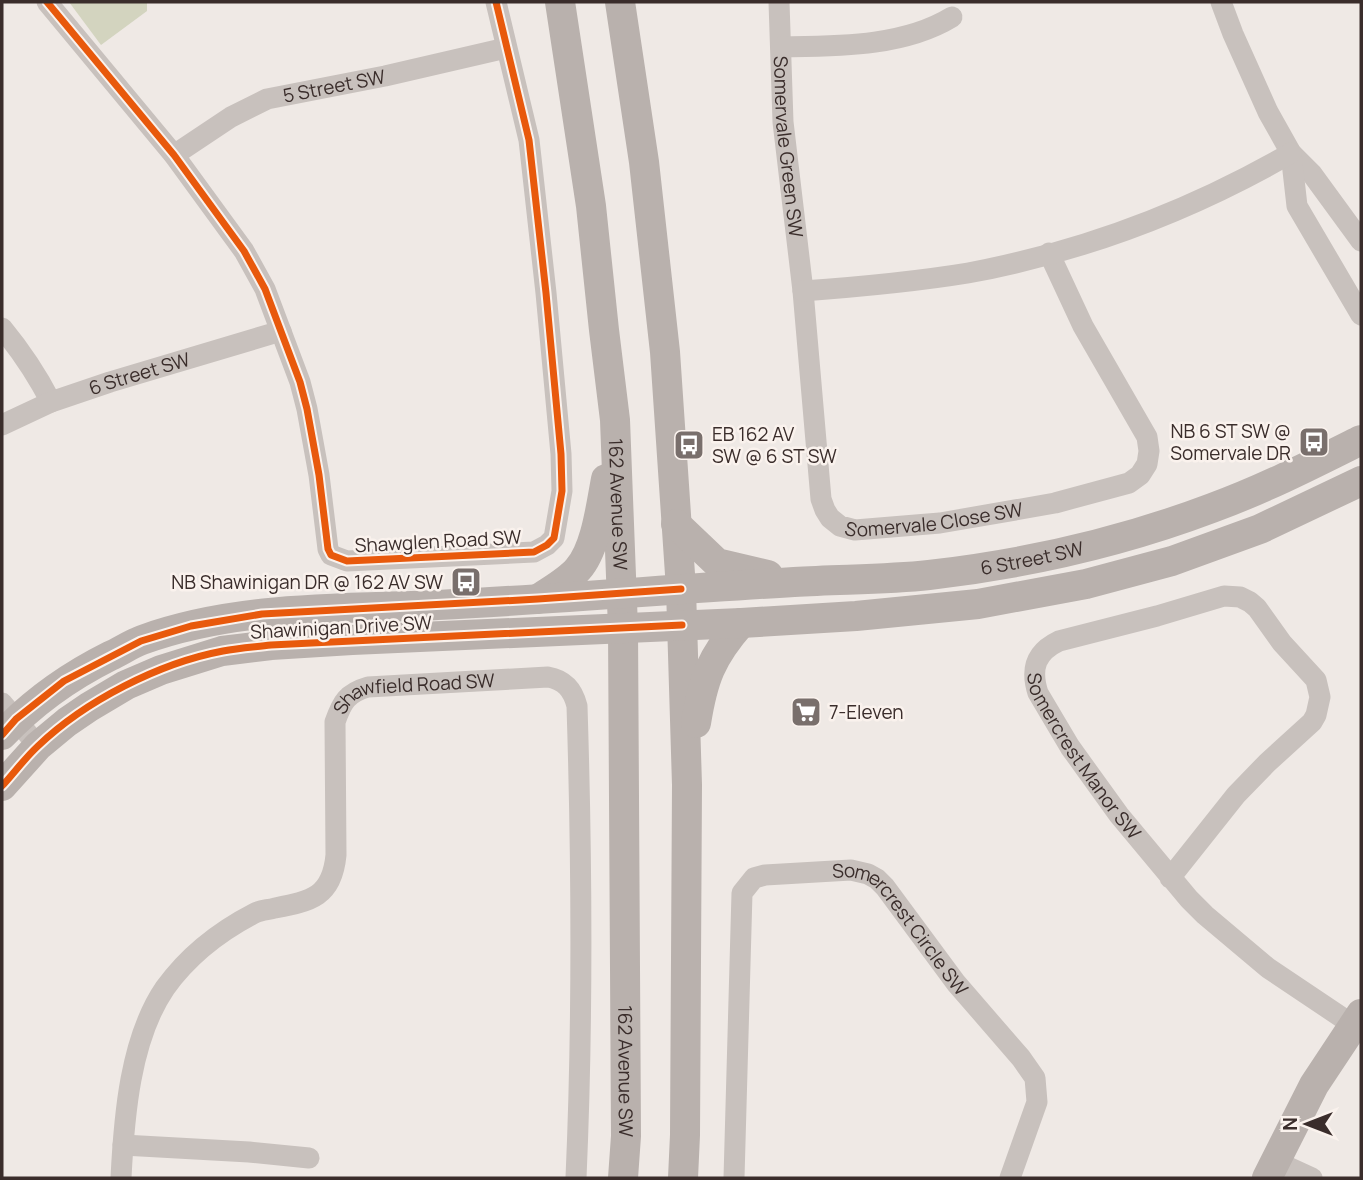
<svg xmlns="http://www.w3.org/2000/svg" width="1363" height="1180" viewBox="0 0 1363 1180" font-family="Manrope,sans-serif">
<style>
.green{fill:#d3d4bf}
.lines{fill:none;stroke-linecap:round;stroke-linejoin:round}
.street{stroke:#c8c1bd;stroke-width:21}
.secondary{stroke:#b9b1ad;stroke-width:30}
.cycleway-casing{stroke:#faf2ed;stroke-width:11}
.cycleway{stroke:#e8590c;stroke-width:7}
.labels{text-anchor:middle;stroke-width:5;stroke-linejoin:round;paint-order:stroke}
.street-label{font-size:19px;fill:#3a2d2b;stroke:#faf2ed}
.poi-label{font-size:19px;fill:#3a2d2b;stroke:#faf2ed;text-anchor:end}
</style>
<rect width="100%" height="100%" fill="#efe9e5"/>
<path class="green" d="M 69,2 L 147,2 L 147,11 L 101,45 Z"/>
<g class="lines">
<g class="street">
<path d="M 47,2 L 174,155 L 244,251 L 265,289 L 300,382 L 307,409 L 319,475 L 328,549 L 331,555 L 347,561 L 534,552 L 547,545 L 554,538 L 562,491 L 561,454 L 546,293 L 529,140 L 496,2"/>
<path id="s1" d="M 779,2 L 783,122 L 803,291 L 821,499 L 825,510 L 830,518 L 840,526 L 855,530 L 940,523 L 1021,509 L 1055,503 L 1129,483 L 1140,475 L 1147,464 L 1149,451 L 1147,437 L 1083,326 L 1049,253"/>
<path d="M 1221,2 L 1233,34 L 1268,112 L 1291,153 L 1312,174 L 1361,241"/>
<path d="M 781,47 C 837,46 903,47 952,17"/>
<path d="M 1291,153 L 1297,206 L 1361,315"/>
<path id="s2" d="M 174,155 L 231,117 L 267,99 L 385,76 L 506,48"/>
<path d="M 803,291 C 858,287 913,282 968,273 C 1081,252 1192,210 1291,153"/>
<path d="M 2,328 C 21,351 37,375 51,402"/>
<path id="s3" d="M 2,425 L 51,402 L 110,382 L 281,331"/>
<path d="M 2,703 L 38,746"/>
<path id="s4" d="M 1170,878 L 1236,795 L 1267,763 L 1312,722 L 1316,715 L 1320,697 L 1316,680 L 1282,643 L 1257,608 L 1250,602 L 1240,597 L 1224,596 L 1157,616 L 1059,641 C 1036,652 1030,668 1038,693 L 1070,747 L 1119,815 L 1189,899 L 1205,915 L 1268,968 L 1353,1025"/>
<path d="M 123,1145 L 249,1152 L 309,1158"/>
<path d="M 1275,1161 L 1312,1178"/>
<path id="s5" d="M 121,1178 C 124,1117 130,1039 165,988 C 188,956 220,931 255,913 C 261,910 268,910 275,908 C 311,901 332,897 336,855 L 335,722 C 342,702 347,693 368,687 L 548,677 C 565,680 573,690 577,706 C 582,864 583,1020 576,1178"/>
<path id="s6" d="M 734,1178 L 742,893 L 754,878 L 765,875 L 851,870 L 868,874 L 877,879 L 885,887 L 956,983 L 1021,1058 L 1035,1078 L 1037,1102 L 1010,1178"/>
</g>
<g class="secondary">
<path id="s7" d="M 560,2 L 591,206 L 604,330 L 615,420 L 623,628 L 626,1136 L 623,1178"/>
<path d="M 620,2 L 644,162 L 665,352 L 681,589 L 687,785 L 685,1135 L 683,1178"/>
<path d="M 676,524 L 717,563 L 768,575"/>
<path d="M 538,599 C 551,590 568,581 578,569 C 596,549 601,505 606,479"/>
<path d="M 696,723 C 703,679 711,657 741,623"/>
<path id="s8" d="M 2,735 C 33,702 70,676 110,656 C 121,651 131,644 142,640 C 235,606 341,609 438,605 C 557,599 675,589 794,582 C 839,579 884,580 929,575 C 1025,564 1122,542 1212,508 C 1264,489 1313,464 1361,440"/>
<path d="M 2,786 L 38,746 L 67,722 L 89,707 L 126,685 L 161,670 L 222,651 L 271,645 L 352,640 L 741,623 L 856,616 L 978,604 L 1086,584 L 1172,561 L 1260,529 L 1361,481"/>
<path d="M 1267,1178 L 1314,1085 L 1361,1014"/>
</g>
<g class="cycleway-casing">
<g id="cycleway">
<path d="M 47,2 L 174,155 L 244,251 L 265,289 L 300,382 L 307,409 L 319,475 L 328,549 L 331,555 L 347,561 L 534,552 L 547,545 L 554,538 L 562,491 L 561,454 L 546,293 L 529,140 L 496,2"/>
<path d="M 2,735 L 16,719 L 64,681 L 141,641 L 191,626 L 262,614 L 538,599 L 681,589"/>
<path d="M 2,786 C 14,773 25,758 38,746 C 85,701 159,663 223,651 C 239,648 255,647 271,645 L 682,625"/>
</g>
</g>
<use href="#cycleway" class="cycleway"/>
</g>
<defs>
<g id="bus-square" transform="scale(1.575)"><rect x="-9" y="-9" width="18" height="18" rx="4" fill="#796f6c" stroke="#faf2ed"/><path d="M-5-6H5V4H4V6H2V4H-2V6H-4V4H-5ZM-3.5-4V0h7V-4ZM-3.5 1.2v1.5H-2V1.2ZM2 1.2v1.5H3.5V1.2Z" fill="#fff"/></g>
<g id="supermarket-square" transform="scale(1.575)"><rect x="-9" y="-9" width="18" height="18" rx="4" fill="#796f6c" stroke="#faf2ed"/><path d="M-6-5.5h2.5l.6 2H6L4.5 2H-2.5L-4.4-4H-6ZM-1.5 3.2a1.3 1.3 0 1 0 .1 0ZM3 3.2a1.3 1.3 0 1 0 .1 0Z" fill="#fff"/></g>
</defs>
<g fill-rule="evenodd">
<use href="#bus-square" x="1314" y="442"/>
<use href="#bus-square" x="689" y="445"/>
<use href="#bus-square" x="466" y="582"/>
<use href="#supermarket-square" x="806" y="712"/>
</g>
<g class="labels">
<g class="street-label">
<text dy="7" stroke="none"><textPath href="#s2" startOffset="177">5 Street SW</textPath></text>
<text dy="7" stroke="none"><textPath href="#s1" startOffset="145">Somervale Green SW</textPath></text>
<text dy="7" stroke="none"><textPath href="#s3" startOffset="147">6 Street SW</textPath></text>
<text dy="7" stroke="none"><textPath href="#s7" startOffset="506">162 Avenue SW</textPath></text>
<text dy="7" stroke="none"><textPath href="#s1" startOffset="628">Somervale Close SW</textPath></text>
<text transform="translate(438 541) rotate(-3)" y="7">Shawglen Road SW</text>
<text dy="7" stroke="none"><textPath href="#s8" startOffset="1066">6 Street SW</textPath></text>
<text transform="translate(341 627) rotate(-3)" y="7">Shawinigan Drive SW</text>
<text dy="7" stroke="none"><textPath href="#s5" startOffset="653">Shawfield Road SW</textPath></text>
<text dy="7" stroke="none"><textPath href="#s4" startOffset="696">Somercrest Manor SW</textPath></text>
<text dy="7" stroke="none"><textPath href="#s6" startOffset="478">Somercrest Circle SW</textPath></text>
<text dy="7" stroke="none"><textPath href="#s7" startOffset="1073">162 Avenue SW</textPath></text>
</g>
<g class="poi-label">
<text x="1291" y="438">NB 6 ST SW @<tspan x="1291" dy="22">Somervale DR</tspan></text>
<text x="712" y="441" text-anchor="start">EB 162 AV<tspan x="712" dy="22">SW @ 6 ST SW</tspan></text>
<text x="443" y="589">NB Shawinigan DR @ 162 AV SW</text>
<text x="829" y="719" text-anchor="start">7-Eleven</text>
</g>
</g>
<rect width="1363" height="1180" fill="none" stroke="#3a2d2b" stroke-width="7"/>
<g transform="translate(1307 1124) rotate(270)" stroke="#faf2ed" stroke-width="5" paint-order="stroke">
<path d="M0-5L12 26L0 18L-12 26Z" fill="#3a2d2b"/>
<text y="-10" font-size="19" font-weight="bold" text-anchor="middle" fill="#3a2d2b">N</text>
</g>
</svg>
